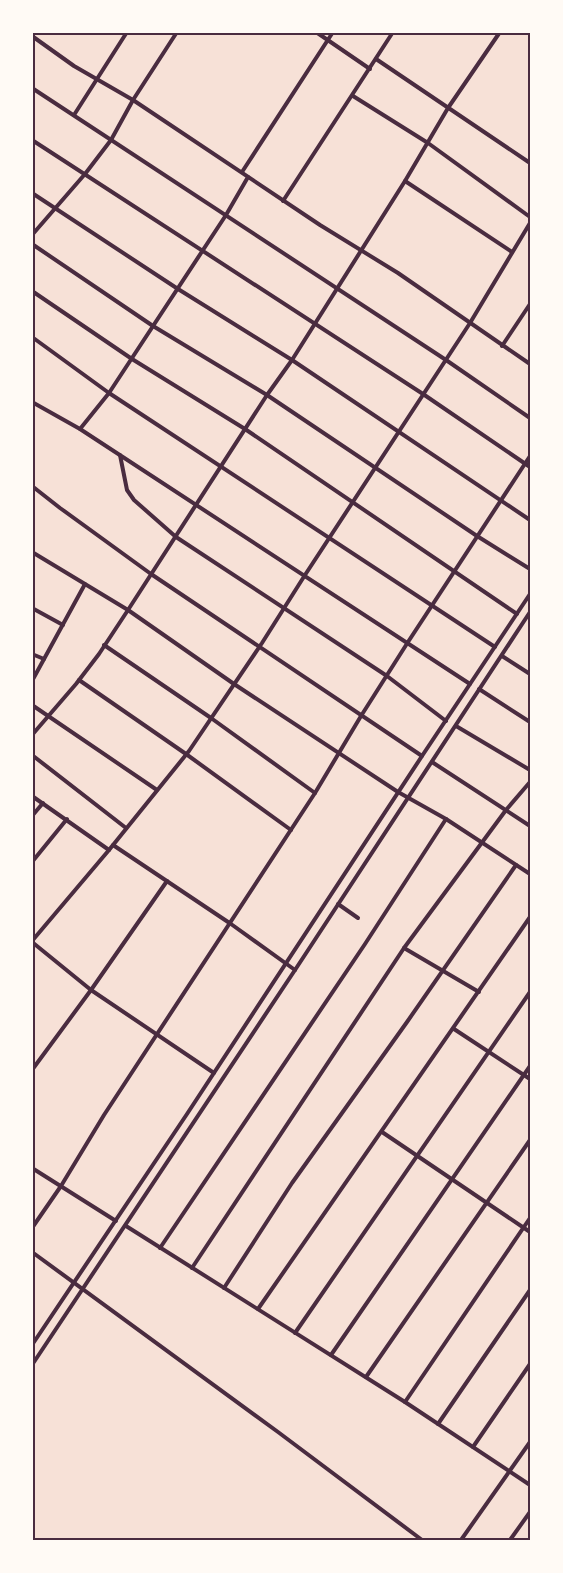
<svg xmlns="http://www.w3.org/2000/svg" width="563" height="1573" viewBox="0 0 563 1573" font-family="Lato,sans-serif">
<style>
.lines{fill:none;stroke-linecap:round;stroke-linejoin:round}
.minor{stroke:#4a2c40;stroke-width:4}
.neatline{fill:none;stroke:#4a2c40;stroke-width:2}
</style>
<rect width="100%" height="100%" fill="#f7e1d7"/>
<g class="lines">
<g class="minor">
<path d="M 316,32 L 370,69"/>
<path d="M 32,36 L 74,66 L 133,100 L 320,225 L 398,273 L 530,364"/>
<path d="M 376,59 L 530,163"/>
<path d="M 32,88 L 446,360 L 530,418"/>
<path d="M 353,96 L 428,143 L 530,217"/>
<path d="M 74,115 L 127,32"/>
<path d="M 32,140 L 423,394 L 530,467"/>
<path d="M 242,172 L 333,32"/>
<path d="M 405,181 L 512,252"/>
<path d="M 32,193 L 178,289 L 292,360 L 530,520"/>
<path d="M 283,201 L 393,32"/>
<path d="M 32,235 L 85,174 L 111,140 L 133,100 L 177,32"/>
<path d="M 32,244 L 153,326 L 267,395 L 477,536 L 530,569"/>
<path d="M 32,291 L 132,359 L 245,429 L 517,614"/>
<path d="M 32,337 L 109,393 L 495,647"/>
<path d="M 502,346 L 530,304"/>
<path d="M 32,402 L 80,429 L 470,684"/>
<path d="M 80,429 L 109,393 L 226,215 L 248,177"/>
<path d="M 120,455 L 127,490 L 134,500 L 176,537 L 387,676 L 446,721"/>
<path d="M 32,486 L 60,508 L 151,574 L 422,756"/>
<path d="M 32,552 L 128,610 L 234,684 L 398,792 L 446,819 L 530,874"/>
<path d="M 32,608 L 63,625"/>
<path d="M 104,645 L 211,718 L 315,793"/>
<path d="M 32,654 L 44,659"/>
<path d="M 502,656 L 530,674"/>
<path d="M 79,680 L 186,754 L 291,830"/>
<path d="M 32,681 L 85,584"/>
<path d="M 479,689 L 530,722"/>
<path d="M 32,705 L 157,790"/>
<path d="M 456,726 L 530,770"/>
<path d="M 32,735 L 76,684 L 99,654 L 128,610 L 267,395 L 292,360 L 405,181 L 448,108 L 500,32"/>
<path d="M 32,755 L 126,828"/>
<path d="M 432,762 L 530,826"/>
<path d="M 32,796 L 109,850"/>
<path d="M 32,816 L 43,803"/>
<path d="M 113,845 L 231,924 L 295,970"/>
<path d="M 32,862 L 67,819"/>
<path d="M 338,904 L 358,918"/>
<path d="M 32,941 L 109,850 L 189,751 L 262,643 L 305,575 L 470,323 L 530,223"/>
<path d="M 32,942 L 91,990 L 214,1073"/>
<path d="M 404,948 L 479,992"/>
<path d="M 454,1029 L 530,1079"/>
<path d="M 32,1070 L 91,990 L 167,881"/>
<path d="M 382,1132 L 530,1232"/>
<path d="M 32,1168 L 116,1221"/>
<path d="M 126,1226 L 405,1402 L 530,1485"/>
<path d="M 32,1228 L 61,1186 L 104,1115 L 315,793 L 361,716 L 408,642 L 530,456"/>
<path d="M 160,1248 L 365,944 L 446,819"/>
<path d="M 32,1252 L 278,1432 L 422,1540"/>
<path d="M 192,1268 L 404,948 L 506,810 L 530,782"/>
<path d="M 224,1288 L 292,1183 L 407,1022 L 516,865"/>
<path d="M 258,1309 L 530,917"/>
<path d="M 295,1333 L 530,992"/>
<path d="M 32,1345 L 187,1114 L 422,756 L 530,594"/>
<path d="M 331,1355 L 530,1066"/>
<path d="M 32,1365 L 295,970 L 530,612"/>
<path d="M 366,1377 L 530,1140"/>
<path d="M 405,1402 L 530,1218"/>
<path d="M 438,1424 L 530,1290"/>
<path d="M 473,1447 L 530,1364"/>
<path d="M 461,1540 L 530,1442"/>
<path d="M 510,1540 L 530,1512"/>
</g>
</g>
<rect width="563" height="1573" fill="none" stroke="#fffaf5" stroke-width="68"/>
<rect x="34" y="34" width="495" height="1505" class="neatline"/>
</svg>
